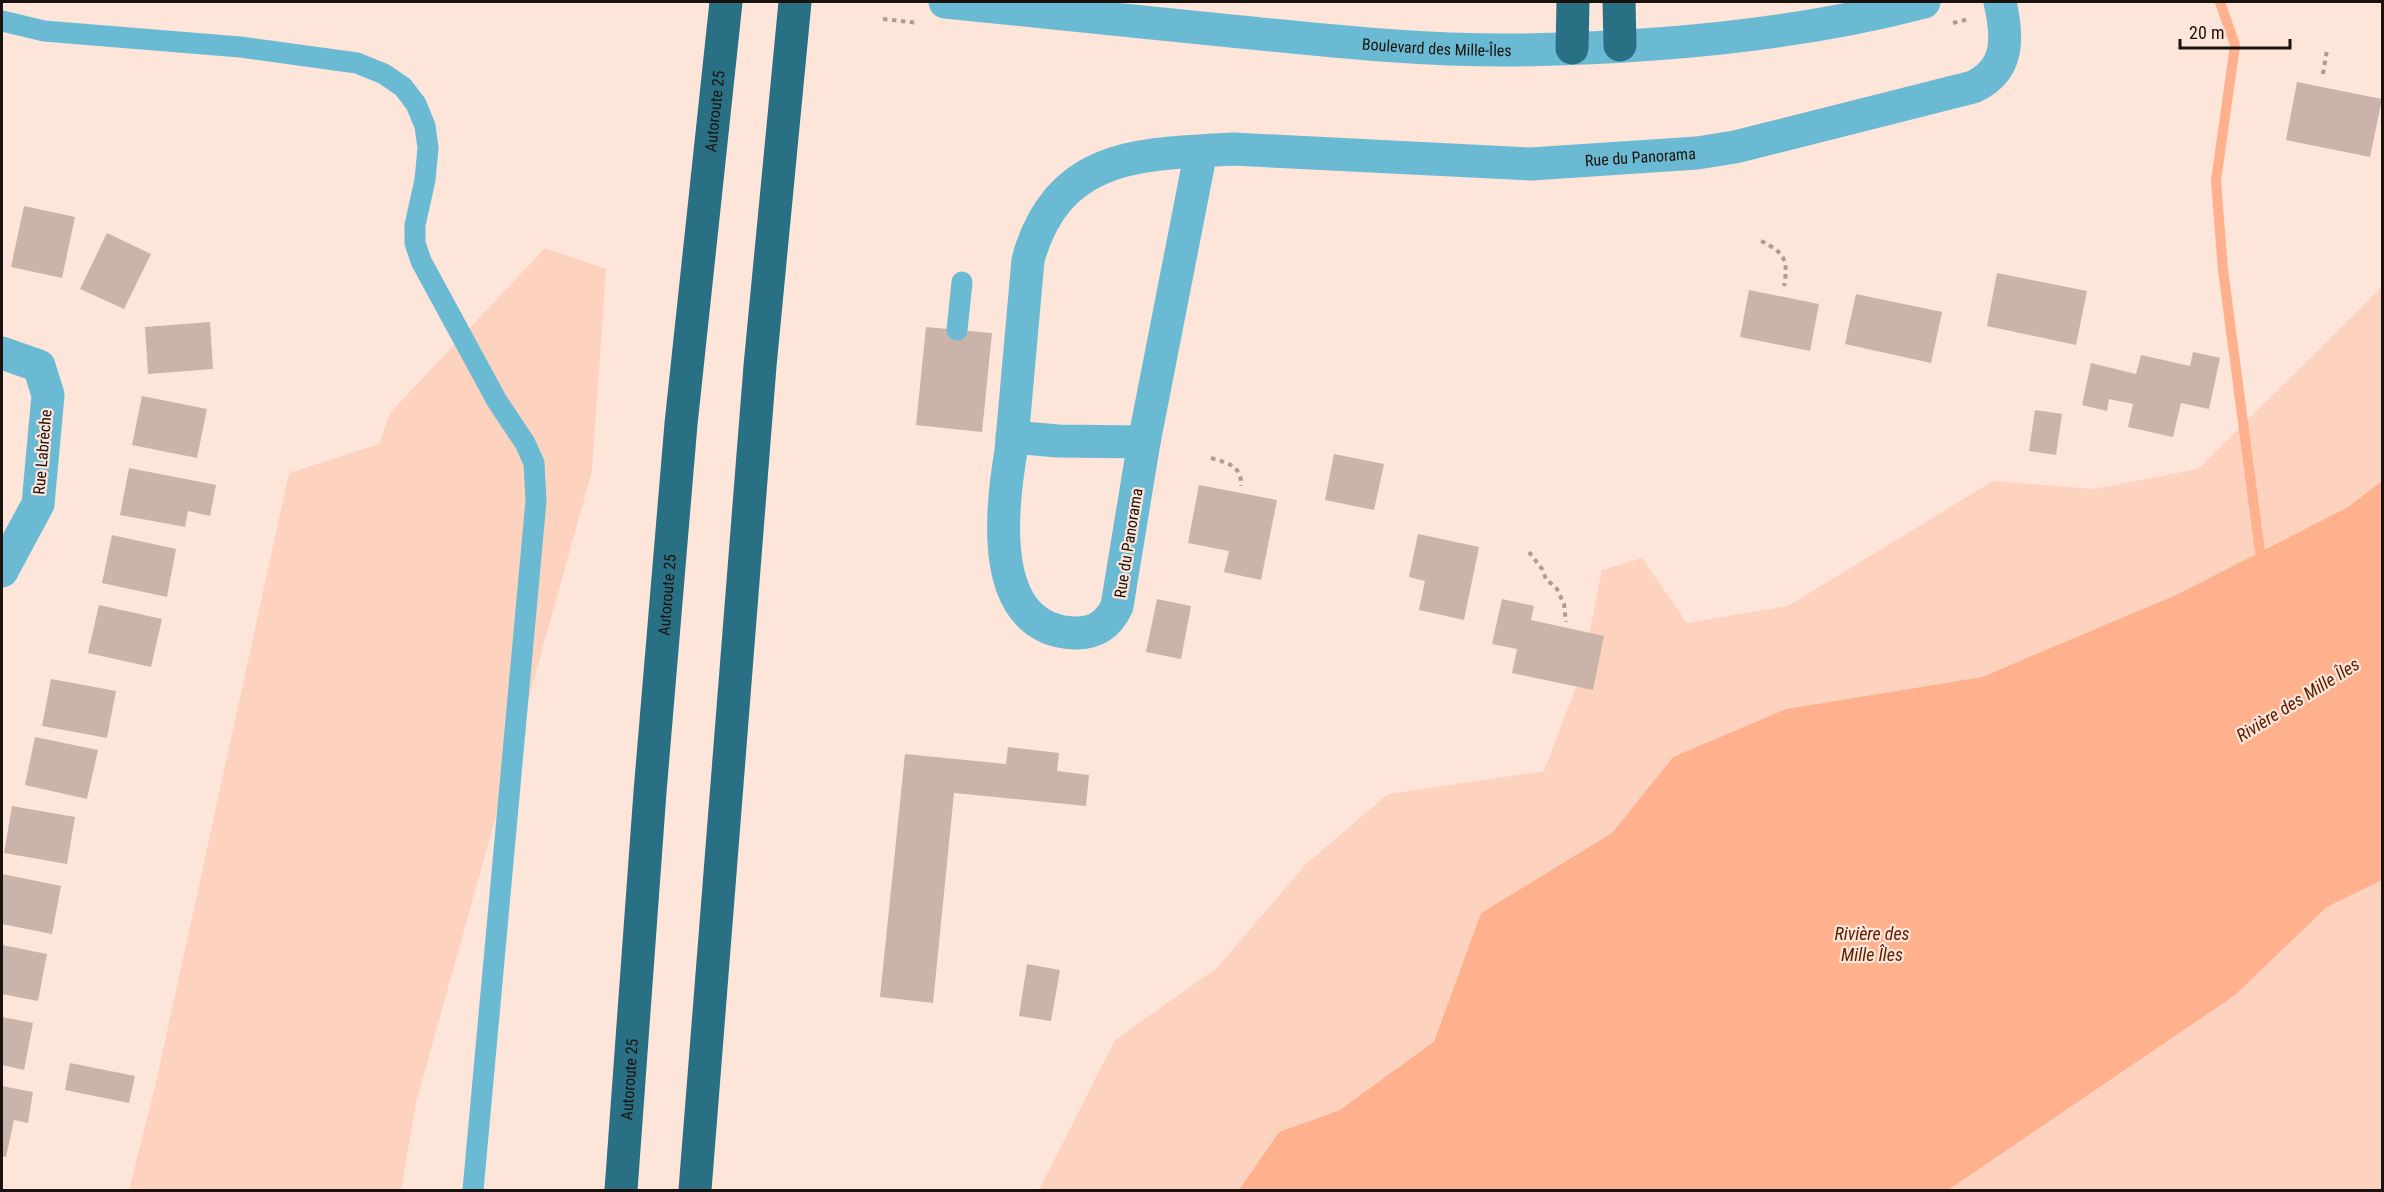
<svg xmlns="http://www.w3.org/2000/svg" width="2384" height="1192" viewBox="0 0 2384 1192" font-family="'Roboto Condensed',sans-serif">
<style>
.green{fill:#fdd2be}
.water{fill:#ffb18e}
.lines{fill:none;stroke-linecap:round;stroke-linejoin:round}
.stream{stroke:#ffb18e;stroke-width:10}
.building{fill:#cab3a9}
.path{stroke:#ae9b93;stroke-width:4;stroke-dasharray:4.5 4.5;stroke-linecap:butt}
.service{stroke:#6bbad3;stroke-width:21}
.minor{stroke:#6bbad3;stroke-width:33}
.tertiary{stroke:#6bbad3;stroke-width:33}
.motorway{stroke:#2a7085;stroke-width:33}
.labels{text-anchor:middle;stroke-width:4.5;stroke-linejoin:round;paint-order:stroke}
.street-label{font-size:16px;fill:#1a120e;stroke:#fee5da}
.water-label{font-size:18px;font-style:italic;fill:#5a2000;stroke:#fee5da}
</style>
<rect width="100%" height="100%" fill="#fee5da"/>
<g class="green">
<path d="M 545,248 L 606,269 L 592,471 L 416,1103 L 401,1190 L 129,1190 L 155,1087 L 289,473 L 379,444 L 390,413 Z"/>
<path d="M 2382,287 L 2382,481 L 2348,507 L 2176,595 L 1982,677 L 1786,709 L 1673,757 L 1612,833 L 1481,913 L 1434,1040 L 1340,1110 L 1279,1132 L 1239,1190 L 1039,1190 L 1115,1040 L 1217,968 L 1306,864 L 1388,794 L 1544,771 L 1582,671 L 1602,570 L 1642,558 L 1687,623 L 1788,606 L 1993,481 L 2094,489 L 2198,469 Z"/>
<path d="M 2382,880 L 2382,1190 L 1948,1190 L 2234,996 L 2327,907 Z"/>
</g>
<path class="water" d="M 2382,481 L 2382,880 L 2327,907 L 2234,996 L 1948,1190 L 1239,1190 L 1279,1132 L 1340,1110 L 1434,1041 L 1481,913 L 1612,833 L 1673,757 L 1786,709 L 1982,677 L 2176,595 L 2348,507 Z"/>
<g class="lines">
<path class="stream" d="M 2220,2 L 2235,45 L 2216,181 L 2223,270 L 2260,552 L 2264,564"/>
</g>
<g class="building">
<path d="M 2297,82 L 2382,99 L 2370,157 L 2286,140 Z"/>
<path d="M 24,206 L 75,217 L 62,278 L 11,267 Z"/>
<path d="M 107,233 L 151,254 L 124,309 L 80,289 Z"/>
<path d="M 1997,273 L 2087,291 L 2076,345 L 1987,326 Z"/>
<path d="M 1749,290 L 1819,304 L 1810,351 L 1740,337 Z"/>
<path d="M 1856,294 L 1942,312 L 1931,363 L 1845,344 Z"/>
<path d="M 210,322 L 213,369 L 148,374 L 145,327 Z"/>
<path d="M 926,327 L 992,333 L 982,432 L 916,425 Z"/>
<path d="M 2193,352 L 2220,358 L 2209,409 L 2181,403 L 2173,437 L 2128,427 L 2133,404 L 2109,399 L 2107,411 L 2082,405 L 2091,363 L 2136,374 L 2141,355 L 2190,366 Z"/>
<path d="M 142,396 L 207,409 L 197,458 L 132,445 Z"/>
<path d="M 2035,410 L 2062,414 L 2056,455 L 2029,451 Z"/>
<path d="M 1334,454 L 1384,464 L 1374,510 L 1325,500 Z"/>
<path d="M 129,468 L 216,485 L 210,516 L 188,511 L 185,527 L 120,515 Z"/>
<path d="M 1199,485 L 1277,500 L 1261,580 L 1224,572 L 1229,551 L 1188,543 Z"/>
<path d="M 1418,534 L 1479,547 L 1464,620 L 1419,610 L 1425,581 L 1409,577 Z"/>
<path d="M 112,535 L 176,549 L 167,597 L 102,583 Z"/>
<path d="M 1157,599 L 1191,606 L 1181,659 L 1146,652 Z"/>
<path d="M 1502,599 L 1534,606 L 1531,620 L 1604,636 L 1593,690 L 1512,673 L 1517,649 L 1492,644 Z"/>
<path d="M 99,605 L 162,619 L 151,667 L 88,653 Z"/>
<path d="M 51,679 L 116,691 L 107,738 L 42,726 Z"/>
<path d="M 35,737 L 98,750 L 87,799 L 25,785 Z"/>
<path d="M 1008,747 L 1059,753 L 1057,771 L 1089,775 L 1086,806 L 954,793 L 933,1003 L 880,997 L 905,754 L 1006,764 Z"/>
<path d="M 12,806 L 75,817 L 67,864 L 4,853 Z"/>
<path d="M 2,874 L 61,886 L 52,934 L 2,924 Z"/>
<path d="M 2,945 L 47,954 L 38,1001 L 2,994 Z"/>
<path d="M 1027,964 L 1060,970 L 1051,1021 L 1019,1016 Z"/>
<path d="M 2,1017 L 33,1023 L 24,1070 L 2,1065 Z"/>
<path d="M 70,1063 L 135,1076 L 129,1103 L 65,1090 Z"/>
<path d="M 2,1086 L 33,1092 L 28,1123 L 14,1120 L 6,1157 L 2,1156 Z"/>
</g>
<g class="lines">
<g class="path">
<path d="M 883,19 L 918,23"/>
<path d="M 1953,23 L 1969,19"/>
<path d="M 2323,74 L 2327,50"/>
<path d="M 1761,241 C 1784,252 1789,260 1784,286"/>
<path d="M 1211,458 C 1228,463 1242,466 1241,486"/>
<path d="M 1529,552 L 1542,569 L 1546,579 L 1557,589 L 1564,604 L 1566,622"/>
</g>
<g class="service">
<path d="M 2,21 L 44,31 L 240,47 L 357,63 L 384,74 L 403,87 L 416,104 L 425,126 L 428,148 L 425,180 L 415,225 L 415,243 L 421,261 L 497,401 L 525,443 L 534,463 L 536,501 L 473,1190"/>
<path d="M 957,330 L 962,282"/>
</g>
<g class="minor">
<path id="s1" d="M 1201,151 L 1144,442 L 1117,606 C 1109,624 1095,634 1074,633 C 987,629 1001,510 1011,451 L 1028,260 C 1057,153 1139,154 1233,149 L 1531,164 L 1697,153 L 1735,147 L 1973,87 C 2010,70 2008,37 2000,2"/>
<path d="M 2,353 L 39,366 L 48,395 L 38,504 L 2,571"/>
<path d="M 1012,437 L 1058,441 L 1144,442"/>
</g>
<path class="tertiary" id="s2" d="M 945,2 C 1044,12 1142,22 1241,32 C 1332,41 1425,51 1517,50 C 1651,48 1794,36 1924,2"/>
<g class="motorway">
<path d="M 1619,2 L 1620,45"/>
<path d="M 1572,48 L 1573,2"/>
<path id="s3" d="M 621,1190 L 650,792 L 681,424 L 726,2"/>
<path d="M 695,1190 L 760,366 L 795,2"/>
</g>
</g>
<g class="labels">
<g class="street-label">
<text dy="6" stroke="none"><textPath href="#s2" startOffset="494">Boulevard des Mille-Îles</textPath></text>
<text dy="6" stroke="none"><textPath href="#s3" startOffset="1083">Autoroute 25</textPath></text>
<text dy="6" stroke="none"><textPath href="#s1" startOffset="1592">Rue du Panorama</textPath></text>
<text transform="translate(42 452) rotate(-85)" y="6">Rue Labrèche</text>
<text transform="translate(1128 543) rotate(-81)" y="6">Rue du Panorama</text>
<text dy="6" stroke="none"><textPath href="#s3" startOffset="597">Autoroute 25</textPath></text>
<text dy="6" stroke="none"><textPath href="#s3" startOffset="111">Autoroute 25</textPath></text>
</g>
<g class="water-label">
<text transform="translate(2298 700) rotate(-32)" y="6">Rivière des Mille Îles</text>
<text x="1872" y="940">Rivière des<tspan x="1872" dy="21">Mille Îles</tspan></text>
</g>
</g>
<rect width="2384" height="1192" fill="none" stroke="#1a120e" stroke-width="6"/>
<path d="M2180 39v9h110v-9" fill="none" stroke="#1a120e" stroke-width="3"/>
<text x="2189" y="39" font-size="18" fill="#1a120e" stroke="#fee5da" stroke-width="4.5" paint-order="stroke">20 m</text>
</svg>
